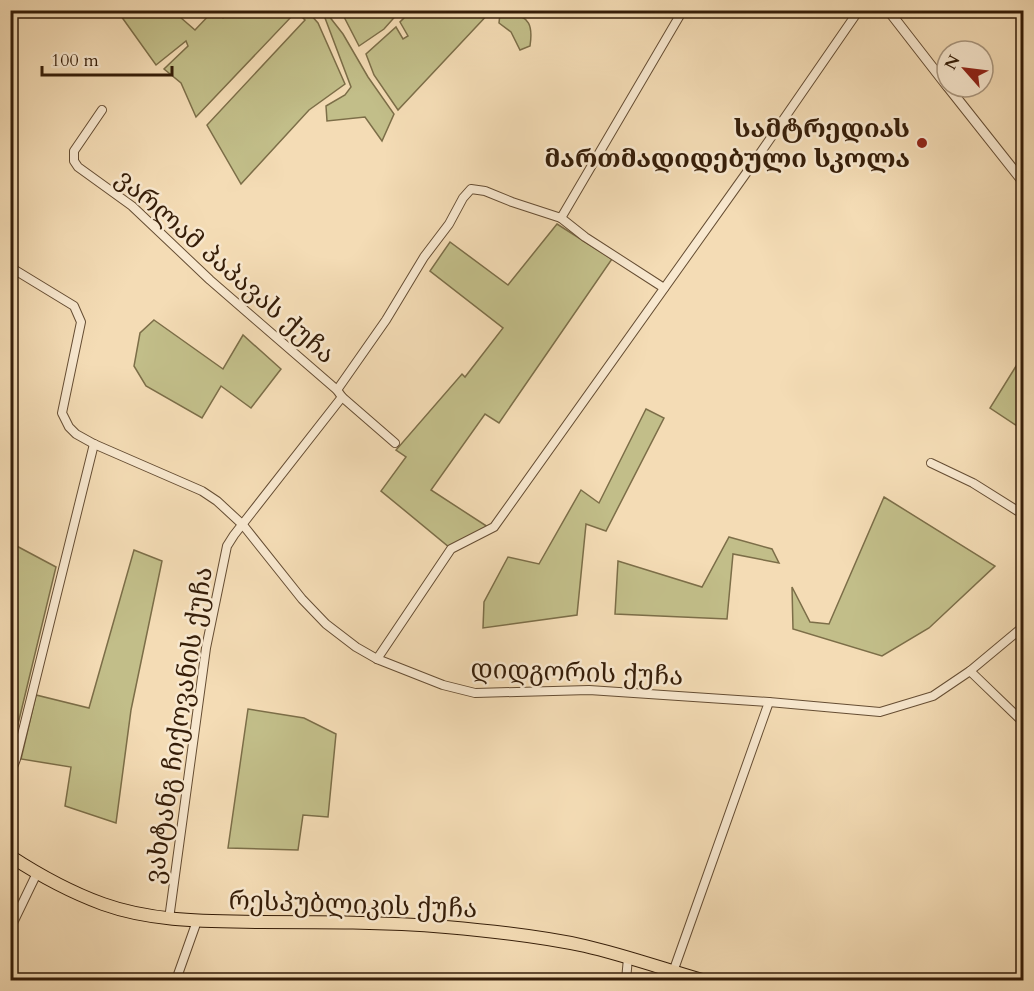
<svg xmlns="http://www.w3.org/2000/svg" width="1034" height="991" viewBox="0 0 1034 991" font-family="Cardo,'Noto Serif Georgian',serif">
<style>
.green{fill:#c2be89;stroke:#7c6e48;stroke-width:1.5}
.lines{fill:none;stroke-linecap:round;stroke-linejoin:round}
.minor-casing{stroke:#654d33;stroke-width:10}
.tertiary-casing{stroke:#654d33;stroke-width:11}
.primary-casing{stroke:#351d08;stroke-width:14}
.minor{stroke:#f8e8cf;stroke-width:8}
.tertiary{stroke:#f8e8cf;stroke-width:9}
.primary{stroke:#f4dcb5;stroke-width:12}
.poi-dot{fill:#8f2418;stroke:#f8e8cf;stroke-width:2}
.labels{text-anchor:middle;stroke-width:5;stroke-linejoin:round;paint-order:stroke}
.poi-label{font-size:26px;font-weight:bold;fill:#351d08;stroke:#f8e8cf;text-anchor:end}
.street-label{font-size:26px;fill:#351d08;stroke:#f8e8cf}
</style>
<rect width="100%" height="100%" fill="#f4dcb5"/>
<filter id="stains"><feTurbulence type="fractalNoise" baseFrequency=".00333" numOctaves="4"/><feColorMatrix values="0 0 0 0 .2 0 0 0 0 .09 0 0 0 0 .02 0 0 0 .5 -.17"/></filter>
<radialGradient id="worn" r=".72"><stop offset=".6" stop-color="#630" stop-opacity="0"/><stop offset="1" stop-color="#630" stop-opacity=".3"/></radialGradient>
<g class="green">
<path d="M 230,10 L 287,11 L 293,15 L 196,117 L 181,83 L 164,69 L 188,46 L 186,41 L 156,65 L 121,16 L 126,11 L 173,11 L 195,30 L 213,11 L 216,11 L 223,18 Z"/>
<path d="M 296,11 L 315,11 L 310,14 L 318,23 L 345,84 L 309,110 L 241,184 L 207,125 L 305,20 Z"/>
<path d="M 317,11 L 325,11 L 343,34 L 368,77 L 394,114 L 382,141 L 365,117 L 327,121 L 326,106 L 345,95 L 351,87 L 325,18 Z"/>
<path d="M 341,11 L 400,11 L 384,29 L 359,46 Z"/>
<path d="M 411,11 L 491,11 L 398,110 L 374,75 L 366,54 L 396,27 L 403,39 L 408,36 L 400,22 Z"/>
<path d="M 509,13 C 530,16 533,26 530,46 L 520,50 L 511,32 L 499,23 L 500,14 Z"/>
<path d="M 557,224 L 612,259 L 499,423 L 485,414 L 431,490 L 488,527 L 449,547 L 381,491 L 406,457 L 396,450 L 462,374 L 465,377 L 503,328 L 430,271 L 450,242 L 508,285 Z"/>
<path d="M 154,320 L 223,369 L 243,335 L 281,369 L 251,408 L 221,386 L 202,418 L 146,386 L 134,366 L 140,333 Z"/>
<path d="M 1023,355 L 1023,430 L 990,408 Z"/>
<path d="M 646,409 L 664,418 L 606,531 L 586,524 L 577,615 L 483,628 L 484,602 L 508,557 L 539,564 L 581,490 L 599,503 Z"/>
<path d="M 884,497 L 995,566 L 929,628 L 882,656 L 793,629 L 792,587 L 810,622 L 829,624 Z"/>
<path d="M 729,537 L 772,549 L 779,563 L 733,554 L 727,619 L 615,614 L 618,561 L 702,587 Z"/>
<path d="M 11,543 L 56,567 L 11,753 Z"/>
<path d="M 134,550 L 162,561 L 131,710 L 116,823 L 65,806 L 71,767 L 21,759 L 36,695 L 89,708 Z"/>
<path d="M 248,709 L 304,718 L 336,734 L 328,817 L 303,815 L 298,850 L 228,848 Z"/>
</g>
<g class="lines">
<g class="minor-casing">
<g id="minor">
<path d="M 102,110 L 74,151 L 74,161 L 78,167 L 132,206 L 210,280 L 337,390 L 342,397 L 395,443"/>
<path d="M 10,267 L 74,306 L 81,322 L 62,413 L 69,427 L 76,434 L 94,444 L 202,491 L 217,501 L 243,525 L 302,599 L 326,624 L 356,647 L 377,659 L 443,685 L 475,693 L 589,690 L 769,702 L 880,712 L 933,696 L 970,671 L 1024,626"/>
<path d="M 664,288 L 585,237 L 561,218 L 683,10"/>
<path d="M 337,390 L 386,320 L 424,257 L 449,224 L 463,198 L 471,189 L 485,191 L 512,202 L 561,218"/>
<path d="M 931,463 L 973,483 L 1024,515"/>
<path d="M 377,659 L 451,549 L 494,527 L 752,165 L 859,10"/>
<path d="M 970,671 L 1024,723"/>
<path d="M 10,775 L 16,759 L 94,444"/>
<path d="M 169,919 L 206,648 L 227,546 L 234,535 L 342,397"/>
<path d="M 10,929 L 37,873"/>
<path d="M 673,972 L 769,702"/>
<path d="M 176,980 L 197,921"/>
<path d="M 626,980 L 628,958"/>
</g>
</g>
<g class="tertiary-casing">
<g id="tertiary">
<path d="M 888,10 L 947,86"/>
<path d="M 948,87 L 1024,183"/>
</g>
</g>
<g class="primary-casing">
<path id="primary" d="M 10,856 C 39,875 70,892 103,904 C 153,922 207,921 260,922 C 322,922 384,922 446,927 C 492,931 540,936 585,946 C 624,955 664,969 702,980"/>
</g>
<use href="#minor" class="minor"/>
<use href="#tertiary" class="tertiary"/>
<use href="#primary" class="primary"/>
</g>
<circle class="poi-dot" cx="922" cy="143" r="6"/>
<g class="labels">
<g class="poi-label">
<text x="910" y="137">სამტრედიას<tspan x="910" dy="30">მართმადიდებული სკოლა</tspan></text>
</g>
<g class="street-label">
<text transform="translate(226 266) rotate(41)" y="9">ვარლამ პაპავას ქუჩა</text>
<text transform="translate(577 672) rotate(2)" y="9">დიდგორის ქუჩა</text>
<text transform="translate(178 725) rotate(-81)" y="9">ვახტანგ ჩიქოვანის ქუჩა</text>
<text transform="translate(353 904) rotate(2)" y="9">რესპუბლიკის ქუჩა</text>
</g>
</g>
<rect width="1034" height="991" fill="none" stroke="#f4dcb5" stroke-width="36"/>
<rect x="12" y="12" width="1010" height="967" fill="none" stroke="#351d08" stroke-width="3"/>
<rect x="18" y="18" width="998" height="955" fill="none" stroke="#351d08" stroke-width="1.5"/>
<g transform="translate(965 69) rotate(298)"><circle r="28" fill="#f8e8cf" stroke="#aa977f" stroke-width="1.5"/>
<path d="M0-4.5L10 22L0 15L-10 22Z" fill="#8f2418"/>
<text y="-9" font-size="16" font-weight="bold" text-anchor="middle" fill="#351d08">N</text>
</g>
<path d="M42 66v9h130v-9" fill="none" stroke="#351d08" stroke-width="3"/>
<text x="51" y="66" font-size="18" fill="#351d08" stroke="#f8e8cf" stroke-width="4.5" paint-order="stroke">100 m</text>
<rect width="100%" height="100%" filter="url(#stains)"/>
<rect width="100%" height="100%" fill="url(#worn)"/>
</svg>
